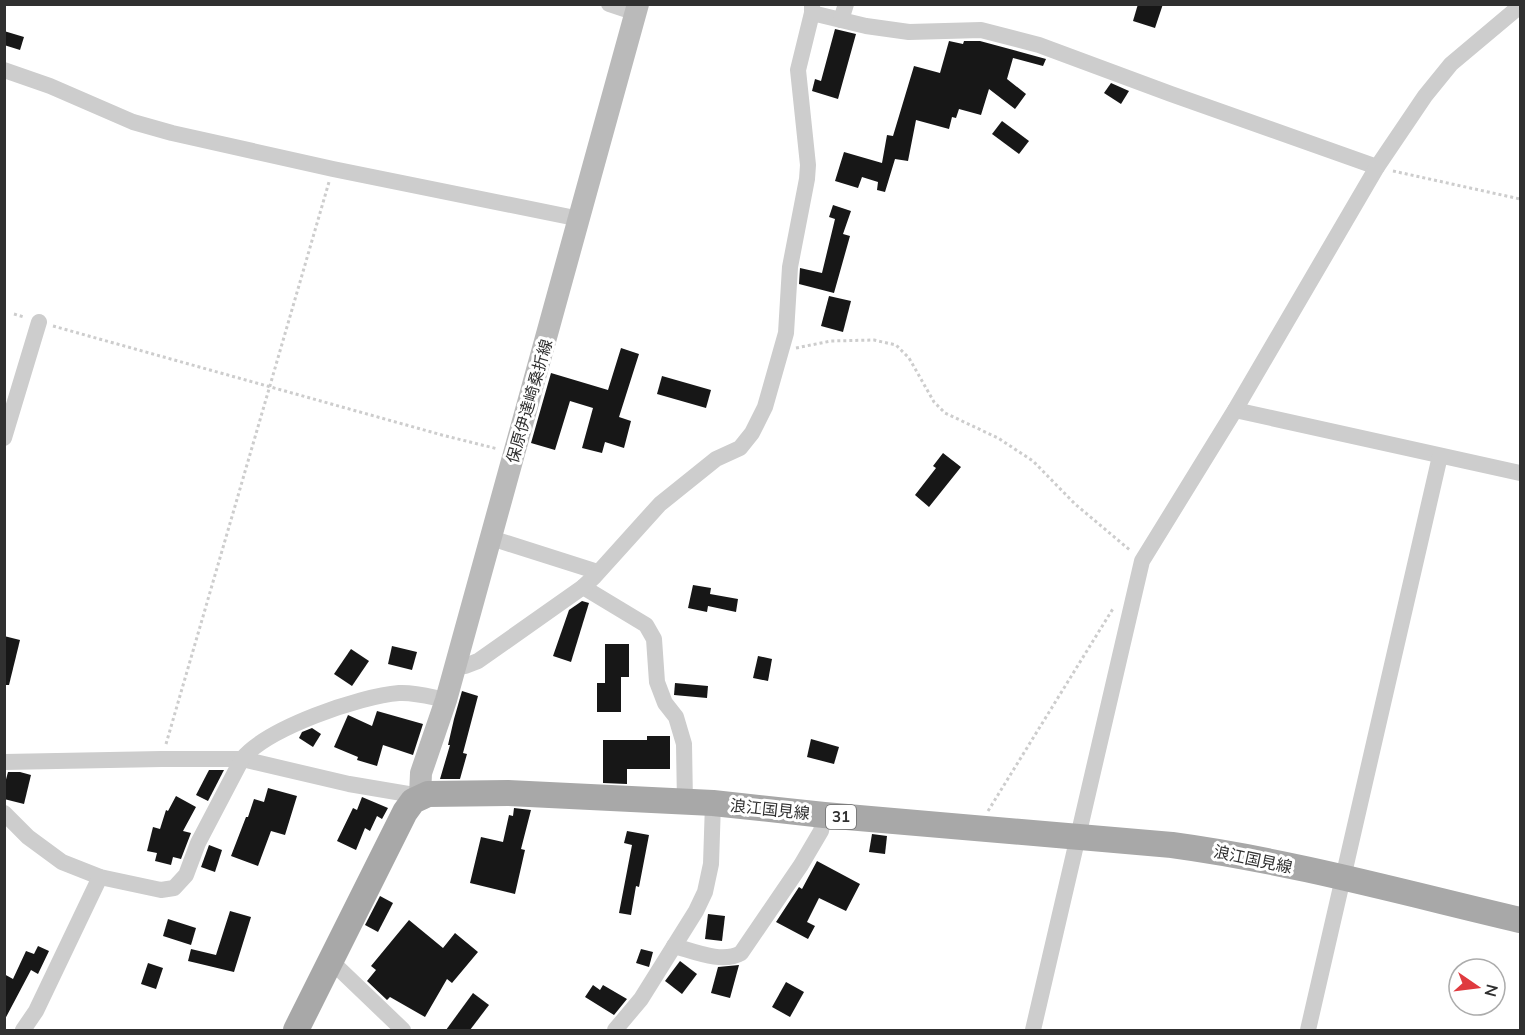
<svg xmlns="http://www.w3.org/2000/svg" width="1525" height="1035" viewBox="0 0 1525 1035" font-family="Mulish,'Noto Sans JP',sans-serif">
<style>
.building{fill:#171717}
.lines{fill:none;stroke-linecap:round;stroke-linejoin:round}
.path{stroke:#cdcdcd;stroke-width:3;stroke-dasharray:3 3;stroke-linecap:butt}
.street{stroke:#cdcdcd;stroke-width:16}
.secondary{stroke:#bababa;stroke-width:22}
.primary{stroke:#a8a8a8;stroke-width:26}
.labels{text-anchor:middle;stroke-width:6;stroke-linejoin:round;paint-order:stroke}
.shield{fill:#fff;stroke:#6e6e6e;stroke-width:1.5}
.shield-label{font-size:15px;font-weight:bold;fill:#303030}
.street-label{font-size:16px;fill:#303030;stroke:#fff}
</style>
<rect width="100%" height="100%" fill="#fff"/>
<g class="building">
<path d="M 1138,4 L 1163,4 L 1155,28 L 1133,21 Z"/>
<path d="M 835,29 L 856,34 L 838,99 L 812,91 L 815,79 L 821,81 Z"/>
<path d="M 4,31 L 24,37 L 20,50 L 4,45 Z"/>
<path d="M 949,41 L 963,44 L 964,41 L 980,41 L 1046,59 L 1043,66 L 1013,58 L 1007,79 L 1026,94 L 1015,109 L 989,89 L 981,115 L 959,109 L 956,118 L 952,117 L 949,129 L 916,120 L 908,161 L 895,159 L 885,192 L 877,190 L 878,182 L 862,177 L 858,188 L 835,181 L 844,152 L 882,163 L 887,135 L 893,136 L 914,66 L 940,73 Z"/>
<path d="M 1111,83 L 1129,91 L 1121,104 L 1104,93 Z"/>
<path d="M 1002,121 L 1029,141 L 1019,154 L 992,134 Z"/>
<path d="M 833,205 L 851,211 L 843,234 L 850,236 L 834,293 L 799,284 L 800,268 L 822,273 L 835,219 L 829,217 Z"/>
<path d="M 829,296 L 851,301 L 843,332 L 821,326 Z"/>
<path d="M 621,348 L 639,354 L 619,417 L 631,421 L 624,448 L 605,442 L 602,453 L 582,448 L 593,408 L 570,401 L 555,450 L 531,443 L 551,373 L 608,390 Z"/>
<path d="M 662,376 L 711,390 L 706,408 L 657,394 Z"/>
<path d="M 943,453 L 961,467 L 929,507 L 915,495 L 936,468 L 933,466 Z"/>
<path d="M 693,585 L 711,588 L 710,594 L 738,599 L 736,612 L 708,606 L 707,612 L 688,608 Z"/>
<path d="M 582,601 L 589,603 L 571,662 L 553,656 L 569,610 Z"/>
<path d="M 4,636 L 20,640 L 9,685 L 4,685 Z"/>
<path d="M 605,644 L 629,644 L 629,677 L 621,677 L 621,712 L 597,712 L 597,683 L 605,683 Z"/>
<path d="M 392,646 L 417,652 L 412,670 L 388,664 Z"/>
<path d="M 351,649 L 369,661 L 352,686 L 334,674 Z"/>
<path d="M 758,656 L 772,659 L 768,681 L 753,678 Z"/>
<path d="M 675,683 L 708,686 L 707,698 L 674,695 Z"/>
<path d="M 462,691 L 478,696 L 463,753 L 467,754 L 460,779 L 440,779 L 450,745 L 448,745 L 454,719 Z"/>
<path d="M 377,711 L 423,724 L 413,755 L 383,745 L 377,766 L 357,760 L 358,757 L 334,747 L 348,715 L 372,726 Z"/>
<path d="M 312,728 L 321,734 L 313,747 L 299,738 L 302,732 Z"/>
<path d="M 647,736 L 670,736 L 670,769 L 627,769 L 627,784 L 603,783 L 603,740 L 647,740 Z"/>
<path d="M 811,739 L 839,747 L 834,764 L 807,757 Z"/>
<path d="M 209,770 L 224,770 L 208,801 L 196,795 Z"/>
<path d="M 8,772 L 20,772 L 31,775 L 24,804 L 4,799 L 4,787 Z"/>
<path d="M 268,788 L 297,796 L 285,835 L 271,831 L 258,866 L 231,856 L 246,817 L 248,817 L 254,799 L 264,802 Z"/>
<path d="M 176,796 L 196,807 L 183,831 L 191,833 L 181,859 L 173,857 L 171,865 L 155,861 L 157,853 L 147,851 L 153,827 L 160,829 L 166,810 L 168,811 Z"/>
<path d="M 362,797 L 388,808 L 382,819 L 377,816 L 370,831 L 365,828 L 356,850 L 337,841 L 353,808 L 357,810 Z"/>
<path d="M 514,808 L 531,810 L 521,849 L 525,850 L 515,894 L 470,883 L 481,837 L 503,842 L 509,815 L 513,816 Z"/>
<path d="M 627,831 L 649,835 L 639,887 L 636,886 L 631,915 L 619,913 L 632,845 L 624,843 Z"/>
<path d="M 872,834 L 887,836 L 885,854 L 869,852 Z"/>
<path d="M 209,845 L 222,850 L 215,872 L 201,867 Z"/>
<path d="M 817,861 L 860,884 L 846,911 L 819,898 L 807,922 L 815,926 L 808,939 L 776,922 L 799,887 L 802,889 Z"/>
<path d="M 380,896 L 393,903 L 378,932 L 365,925 Z"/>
<path d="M 230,911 L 251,917 L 234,972 L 188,961 L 191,949 L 216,955 Z"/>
<path d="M 708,914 L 725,916 L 722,941 L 705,939 Z"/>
<path d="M 168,919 L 196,928 L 191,945 L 163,936 Z"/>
<path d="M 409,920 L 443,948 L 455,933 L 478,952 L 452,983 L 447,979 L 425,1017 L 390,997 L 387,1000 L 367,981 L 376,970 L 371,966 Z"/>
<path d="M 38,946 L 49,951 L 38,974 L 31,970 L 4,1021 L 4,974 L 13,979 L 26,951 L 34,954 Z"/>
<path d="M 641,949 L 653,952 L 649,967 L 636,963 Z"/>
<path d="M 680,961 L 697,974 L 682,994 L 665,981 Z"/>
<path d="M 148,963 L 163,968 L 156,989 L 141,984 Z"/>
<path d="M 739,965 L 730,998 L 711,993 L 718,967 Z"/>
<path d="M 786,982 L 804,992 L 790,1017 L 772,1007 Z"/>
<path d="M 593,985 L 600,990 L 603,985 L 627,999 L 614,1015 L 585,997 Z"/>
<path d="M 473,993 L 489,1005 L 470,1030 L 446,1030 Z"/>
</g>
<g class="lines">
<g class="path">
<path d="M 1393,171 L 1520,199"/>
<path d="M 14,314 L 24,317"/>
<path d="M 53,326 L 442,435 L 498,449"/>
<path d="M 796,348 L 831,341 L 874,340 L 896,345 L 909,358 L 934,402 L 945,413 L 998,438 L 1033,461 L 1075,504 L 1131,551"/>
<path d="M 166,744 L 329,182"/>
<path d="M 988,811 L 1114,607"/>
</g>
<g class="street">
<path d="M 609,4 L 636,13"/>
<path d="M 812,13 L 866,26 L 909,32 L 981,30 L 1039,45 L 1171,94 L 1377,167"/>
<path d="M 841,20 L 846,4"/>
<path d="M 4,70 L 50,86 L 133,122 L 172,133 L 333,169 L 580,219"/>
<path d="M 1235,410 L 1520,473"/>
<path d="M 4,438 L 39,322"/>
<path d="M 491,538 L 598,572"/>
<path d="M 583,587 L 646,625 L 654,639 L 657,682 L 665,703 L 676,717 L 684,744 L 685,803"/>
<path d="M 455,667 L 465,666 L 478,661 L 583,587 L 595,576 L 660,504 L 716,459 L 740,448 L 752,433 L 765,407 L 786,333 L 790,267 L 807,179 L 808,165 L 798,70 L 812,13 L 812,4"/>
<path d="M 4,762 L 162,759 L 242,759 L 349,784 L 420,796"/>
<path d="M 4,813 L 28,837 L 62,862 L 100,877 L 161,890 L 174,888 L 186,875 L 198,843 L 242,759 C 267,728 360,696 399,693 C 415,692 431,697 446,700"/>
<path d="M 674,946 C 693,951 722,964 741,953 L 801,865 L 821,831 L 824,815"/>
<path d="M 331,961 L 403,1030"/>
<path d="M 23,1030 L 36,1011 L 100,877"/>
<path d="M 615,1030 L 641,999 L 696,911 L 705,892 L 711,864 L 713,803"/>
<path d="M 1033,1030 L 1142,561 L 1235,410 L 1377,167 L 1425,96 L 1451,64 L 1520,6"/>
<path d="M 1308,1030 L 1440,456"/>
</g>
<path class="secondary" d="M 420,796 L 421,773 L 446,700 L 638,4"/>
<path class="primary" d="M 296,1030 L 405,812 L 413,801 L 428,794 L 508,793 L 713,803 L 824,815 L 1172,845 C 1290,861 1405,893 1520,920"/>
</g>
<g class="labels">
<rect class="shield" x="826" y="805" width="30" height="24" rx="4.5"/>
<g class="shield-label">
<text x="841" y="822">31</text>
</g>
<g class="street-label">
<text transform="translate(529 401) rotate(-74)" y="6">保原伊達崎桑折線</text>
<text transform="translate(770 809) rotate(6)" y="6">浪江国見線</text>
<text transform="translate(1253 859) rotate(12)" y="6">浪江国見線</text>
</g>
</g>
<rect width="1525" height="1035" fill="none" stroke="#303030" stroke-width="12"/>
<g transform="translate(1477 987) rotate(104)"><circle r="28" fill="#ffffff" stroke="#acacac" stroke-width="1.5"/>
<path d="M0-4.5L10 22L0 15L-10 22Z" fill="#df3a3f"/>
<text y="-9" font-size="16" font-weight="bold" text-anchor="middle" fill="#303030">N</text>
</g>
</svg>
